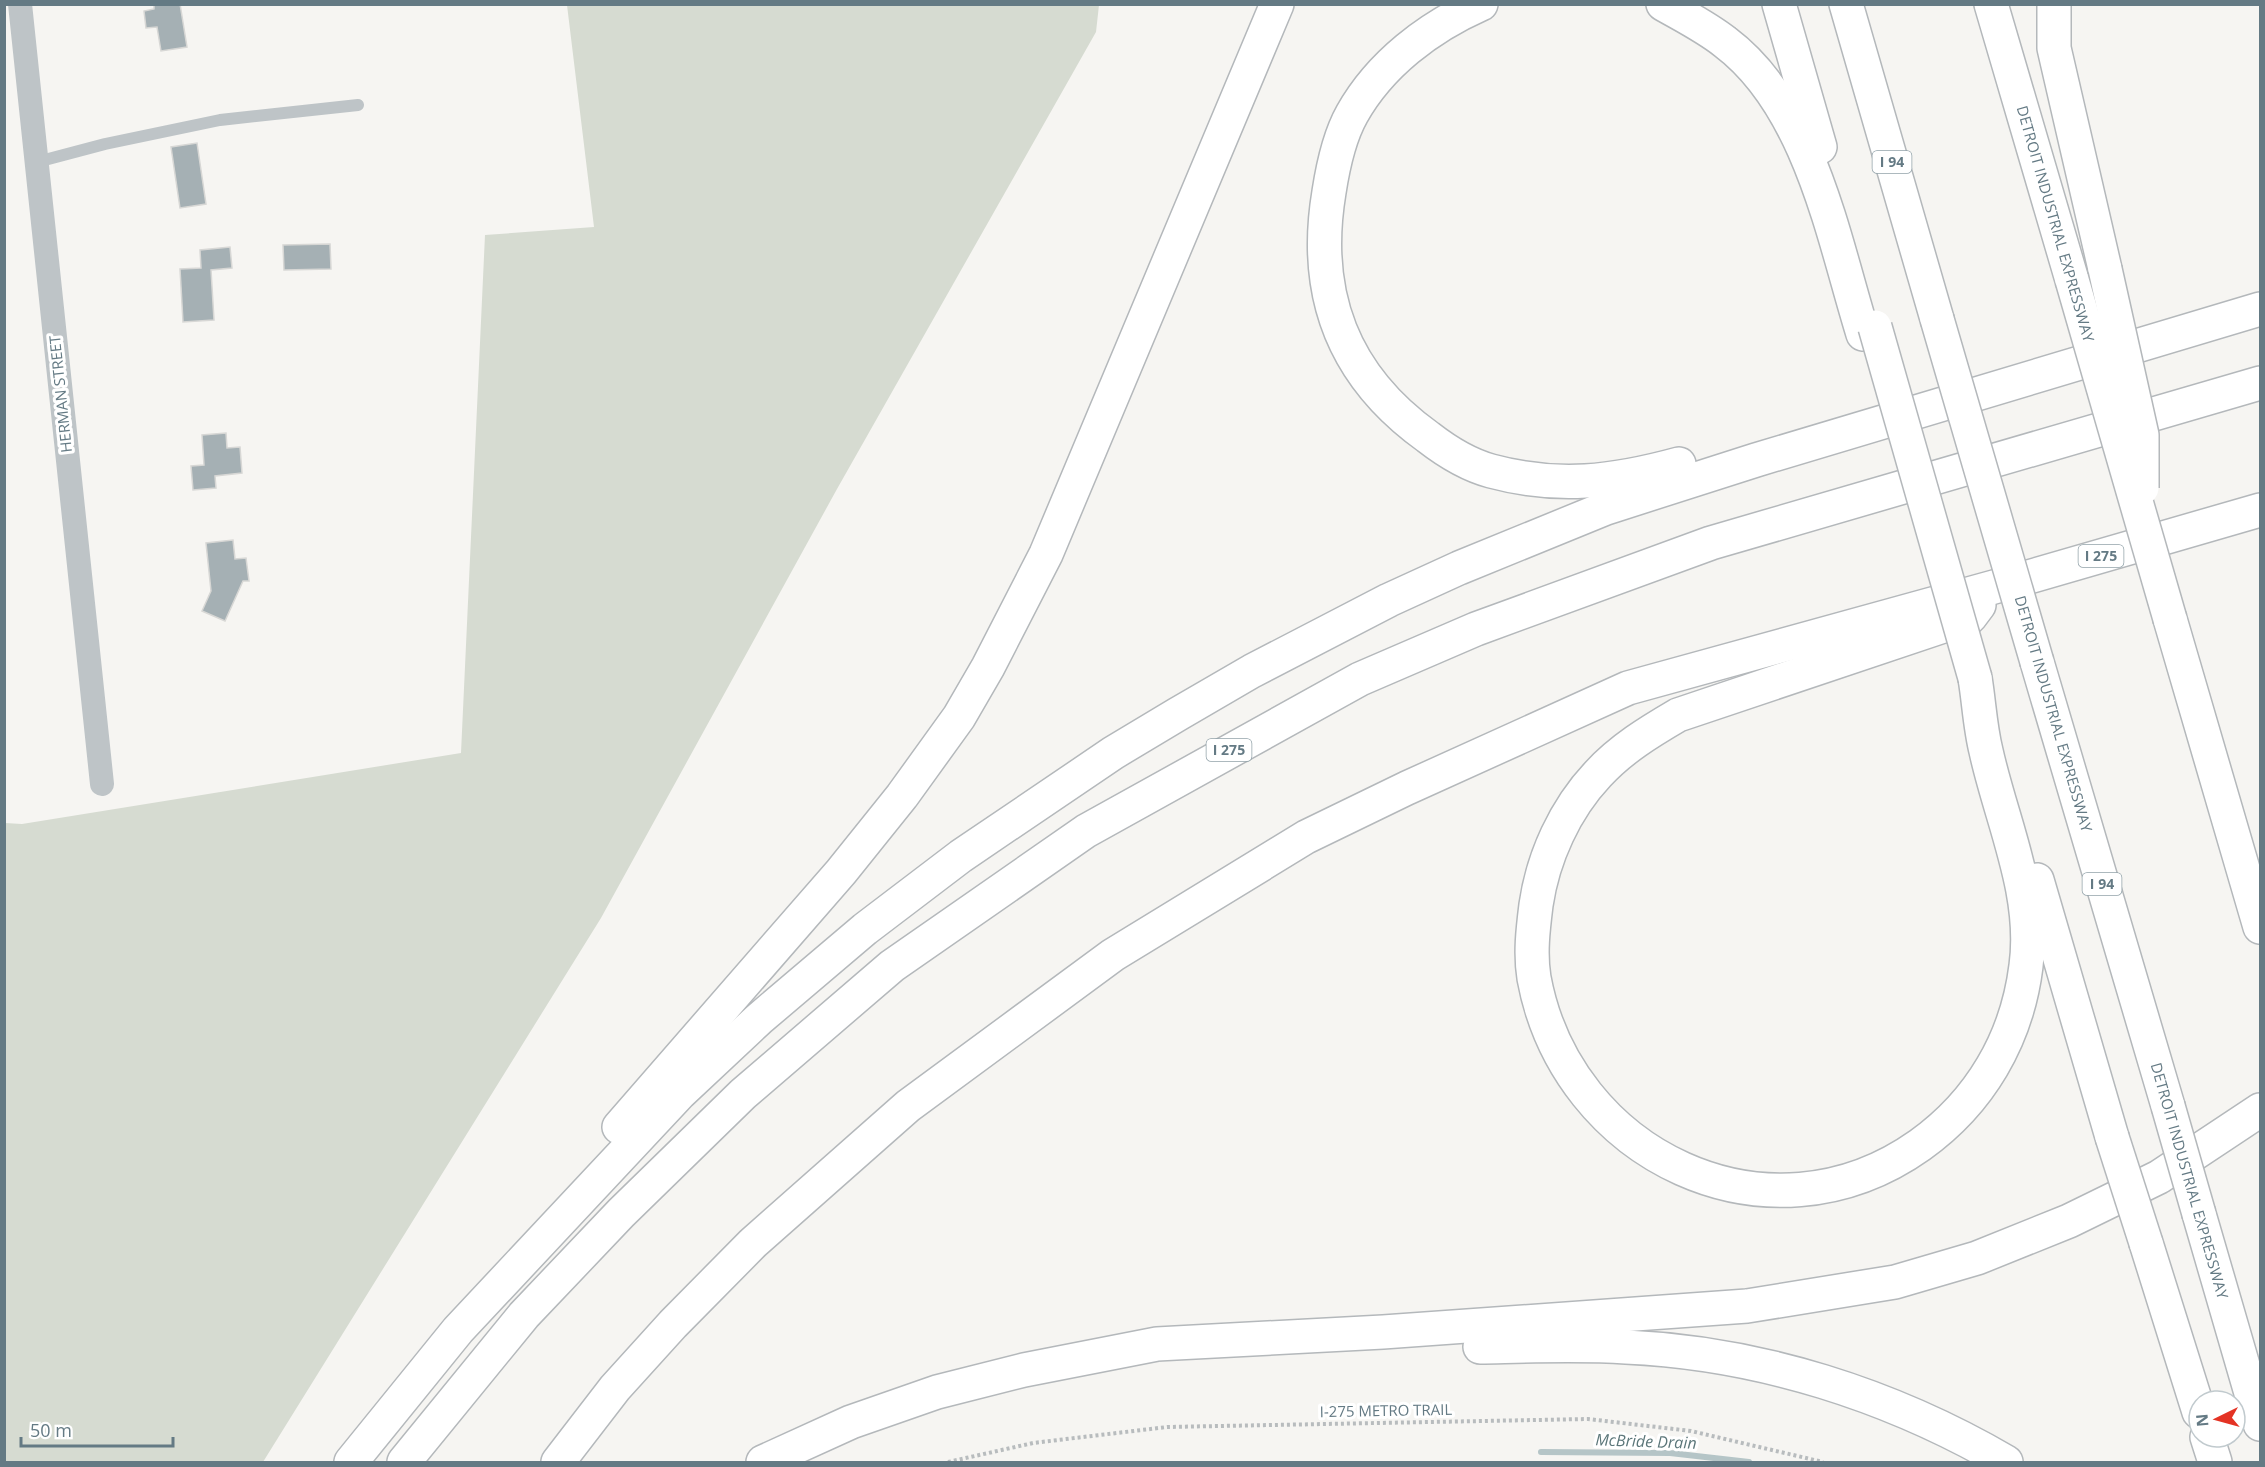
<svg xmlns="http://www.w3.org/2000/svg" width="2265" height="1467" viewBox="0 0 2265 1467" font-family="'Open Sans',sans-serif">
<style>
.green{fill:#d6dbd1}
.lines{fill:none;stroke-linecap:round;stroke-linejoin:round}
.stream{stroke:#b5c5c7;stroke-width:6}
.building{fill:#a5b0b4;stroke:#d7d7d5;stroke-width:1.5}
.motorway-casing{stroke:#b4b8bb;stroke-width:36}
.path{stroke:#b8bcbe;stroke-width:4;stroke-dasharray:3 3;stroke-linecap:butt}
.service{stroke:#bec4c7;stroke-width:12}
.minor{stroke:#bec4c7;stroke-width:24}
.motorway{stroke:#fff;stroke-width:33}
.motorway-bridge-casing{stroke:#b4b8bb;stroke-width:36;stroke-linecap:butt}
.motorway-bridge{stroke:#fff;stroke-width:33}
.labels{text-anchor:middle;stroke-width:6;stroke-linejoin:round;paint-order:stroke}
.shield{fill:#fff;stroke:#92a2a9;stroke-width:1.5}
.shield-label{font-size:14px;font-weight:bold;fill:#647a84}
.street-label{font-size:15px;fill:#647a84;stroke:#fff}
.water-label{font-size:16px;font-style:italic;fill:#5b7679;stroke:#fff}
</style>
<rect width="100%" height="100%" fill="#f6f5f2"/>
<path class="green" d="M 567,5 L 1099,5 L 1096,32 L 837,489 L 601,918 L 263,1462 L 5,1462 L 5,823 L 22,824 L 461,753 L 485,235 L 594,227 Z"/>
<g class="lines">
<path class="stream" d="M 1541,1452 L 1670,1453 L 1749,1462"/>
</g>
<g class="building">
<path d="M 154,4 L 180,4 L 187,47 L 161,51 L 157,27 L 146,28 L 144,11 L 154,9 Z"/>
<path d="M 197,143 L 206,204 L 180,208 L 171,147 Z"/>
<path d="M 330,244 L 331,269 L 284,270 L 283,245 Z"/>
<path d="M 230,247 L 232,268 L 211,270 L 214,320 L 183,322 L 180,269 L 201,268 L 200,250 Z"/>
<path d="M 226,433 L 227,448 L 240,447 L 242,473 L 215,476 L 216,488 L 193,490 L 191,466 L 204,465 L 202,435 Z"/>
<path d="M 233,540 L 235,559 L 246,558 L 249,581 L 243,581 L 225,621 L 202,611 L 211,591 L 206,543 Z"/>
</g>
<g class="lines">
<g class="motorway-casing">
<g id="motorway">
<path d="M 1481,4 C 1429,27 1380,64 1352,114 C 1339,137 1333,166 1329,192 C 1312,294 1343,376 1428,437 C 1446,451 1469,465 1491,471 C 1558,489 1613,482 1679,464"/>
<path d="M 1663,4 C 1684,16 1706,27 1725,42 C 1810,106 1833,237 1863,334"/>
<path d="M 1779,4 L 1820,147"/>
<path d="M 1846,4 L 1937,319"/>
<path d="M 1991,4 L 2072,280"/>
<path d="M 2054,4 L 2054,48 L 2105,269"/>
<path d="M 2170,619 L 2260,927"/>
<path d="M 2037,662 L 2168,1106"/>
<path d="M 1975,678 C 1979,702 1980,727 1986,751 C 2001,820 2036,893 2026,966 C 2017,1039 1980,1102 1920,1145 C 1768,1253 1567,1156 1534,978 C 1530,954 1533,929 1536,905 C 1543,857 1565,809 1598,774 C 1621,749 1649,732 1678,715 L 1970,617 L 1979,605"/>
<path d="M 2037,880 L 2112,1137"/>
<path d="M 619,1127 L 841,872 L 902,796 L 959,717 L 988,667 L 1046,554 L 1277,4"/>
<path d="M 2199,1214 L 2260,1424"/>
<path d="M 2146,1243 L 2199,1412"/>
<path d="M 1480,1347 C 1529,1346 1578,1344 1626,1347 C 1760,1353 1891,1395 2006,1462"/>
<path d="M 2207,1437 L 2215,1462"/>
<path d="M 351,1462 L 458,1330 L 680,1093 L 759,1019 L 865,929 L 961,856 L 1113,753 L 1178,714 L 1252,671 L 1389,600 L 1459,568 L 1606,508 L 1756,460 L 2260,309"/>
<path d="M 404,1462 L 524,1315 L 621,1213 L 743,1094 L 892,966 L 1086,831 L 1360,679 L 1476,629 L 1711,543 L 2260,383"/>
<path d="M 558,1462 L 615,1388 L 673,1324 L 753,1243 L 908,1106 L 1113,955 L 1306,837 L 1407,788 L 1628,688 L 1994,587 L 2260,510"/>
<path d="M 763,1462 L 851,1422 L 937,1392 L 1024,1370 L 1157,1344 L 1383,1332 L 1747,1306 L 1895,1282 L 1977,1258 L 2069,1221 L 2159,1177 L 2260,1110"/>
</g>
</g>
<path class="path" d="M 948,1462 L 1033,1443 L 1167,1427 L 1588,1419 L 1691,1431 L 1823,1462"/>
<path class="service" d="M 37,162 L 105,144 L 220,120 L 358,105"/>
<path class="minor" d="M 20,4 L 102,784"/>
<use href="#motorway" class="motorway"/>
<g class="motorway-bridge-casing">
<g id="motorway-bridge">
<path d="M 2105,269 L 2142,435 L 2142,488"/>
<path d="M 2072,280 L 2170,619"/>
<path d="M 1937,319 L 2037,662"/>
<path d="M 1875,327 L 1975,678"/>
<path d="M 2168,1106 L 2199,1214"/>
<path d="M 2112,1137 L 2146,1243"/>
</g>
</g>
<use href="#motorway-bridge" class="motorway-bridge"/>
</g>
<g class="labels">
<g class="shield">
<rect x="1872.5" y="151" width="39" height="22" rx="4.5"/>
<rect x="2078.5" y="545" width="45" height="22" rx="4.5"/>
<rect x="1206.5" y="739" width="45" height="22" rx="4.5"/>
<rect x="2082.5" y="873" width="39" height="22" rx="4.5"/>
</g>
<g class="shield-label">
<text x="1892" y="167">I 94</text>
<text x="2101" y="561">I 275</text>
<text x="1229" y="755">I 275</text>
<text x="2102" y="889">I 94</text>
</g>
<g class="street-label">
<text transform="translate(2055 224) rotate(74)" y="5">DETROIT INDUSTRIAL EXPRESSWAY</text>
<text transform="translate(61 394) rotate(-96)" y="5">HERMAN STREET</text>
<text transform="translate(2053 714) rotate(74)" y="5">DETROIT INDUSTRIAL EXPRESSWAY</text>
<text transform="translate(2189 1181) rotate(74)" y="5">DETROIT INDUSTRIAL EXPRESSWAY</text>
<text transform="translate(1386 1411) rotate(-1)" y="5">I-275 METRO TRAIL</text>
</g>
<g class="water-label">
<text transform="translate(1646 1441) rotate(2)" y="6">McBride Drain</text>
</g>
</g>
<rect width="2265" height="1467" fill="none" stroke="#647a84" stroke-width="12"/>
<g transform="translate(2217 1419) rotate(265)"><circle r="28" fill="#ffffff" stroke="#c1cace" stroke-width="1.5"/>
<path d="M0-4.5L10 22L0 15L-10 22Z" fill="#e43324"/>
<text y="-9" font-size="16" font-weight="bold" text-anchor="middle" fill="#647a84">N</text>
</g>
<path d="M21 1437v9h152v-9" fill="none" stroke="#647a84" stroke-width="3"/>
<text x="30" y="1437" font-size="18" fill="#647a84" stroke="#ffffff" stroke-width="4.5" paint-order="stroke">50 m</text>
</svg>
